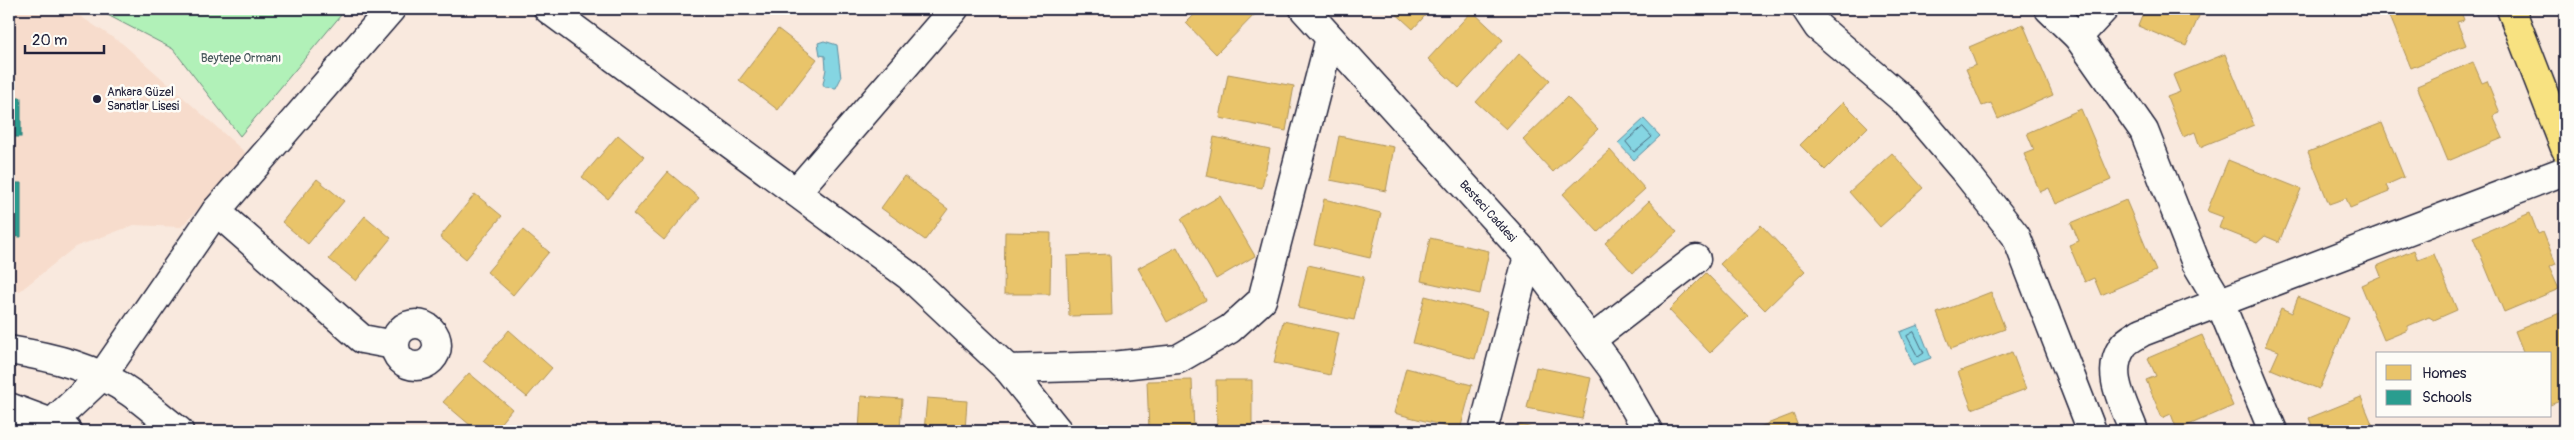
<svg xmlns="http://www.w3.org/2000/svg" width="2574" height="440" viewBox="0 0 2574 440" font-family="Pangolin,sans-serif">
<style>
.built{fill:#f7dccc}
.green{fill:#b1f1b8;stroke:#6a8a7a}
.water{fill:#85d5e2;stroke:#5d8d9f}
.homes{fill:#e9c46a;stroke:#ad935c}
.schools{fill:#2a9d8f;stroke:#287876}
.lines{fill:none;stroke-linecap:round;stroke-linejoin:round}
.shore{stroke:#4a6a7e;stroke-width:1}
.minor-casing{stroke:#22223b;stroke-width:31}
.major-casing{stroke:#22223b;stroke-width:31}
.minor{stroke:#fdfcf7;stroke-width:28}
.major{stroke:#f8e281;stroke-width:28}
.poi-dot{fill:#22223b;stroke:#fdfcf7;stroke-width:2}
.labels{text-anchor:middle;stroke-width:5;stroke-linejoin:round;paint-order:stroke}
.park-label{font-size:12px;fill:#46565a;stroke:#fdfcf7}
.poi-label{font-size:12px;fill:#22223b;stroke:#fdfcf7;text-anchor:start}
.street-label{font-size:12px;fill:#22223b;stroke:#fdfcf7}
</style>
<rect width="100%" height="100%" fill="#f9e9de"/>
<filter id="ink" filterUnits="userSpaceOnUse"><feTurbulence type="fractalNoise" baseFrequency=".02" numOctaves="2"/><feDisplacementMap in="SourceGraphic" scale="10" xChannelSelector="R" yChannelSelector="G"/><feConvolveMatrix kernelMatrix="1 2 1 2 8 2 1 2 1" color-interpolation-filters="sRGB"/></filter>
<g filter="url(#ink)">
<path class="built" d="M 9,9 L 69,9 L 123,44 L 248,155 L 238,168 L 181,227 L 134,225 L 75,247 L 20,291 L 9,291 Z"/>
<path class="green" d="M 96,9 L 346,9 L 240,136 L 173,49 Z"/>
<g class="water">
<path d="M 824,41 L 837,45 L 841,78 L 836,88 L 825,87 L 823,84 L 826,69 L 825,56 L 820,55 L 818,43 Z"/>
<path d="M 1644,119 L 1660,136 L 1634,160 L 1618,143 Z"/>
<path d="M 1918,325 L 1931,358 L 1913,365 L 1900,332 Z"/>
</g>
<g class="homes">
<path d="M 1200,9 L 1260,9 L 1216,54 L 1186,23 Z"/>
<path d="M 1391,9 L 1431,9 L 1413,29 Z"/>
<path d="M 2145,9 L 2202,9 L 2186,46 L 2138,26 Z"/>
<path d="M 2387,9 L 2460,9 L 2464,20 L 2457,22 L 2466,45 L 2411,68 Z"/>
<path d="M 1472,11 L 1503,40 L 1459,88 L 1428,59 Z"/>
<path d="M 2023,24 L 2053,95 L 1998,119 L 1991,103 L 1982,106 L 1966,69 L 1976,65 L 1969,47 Z"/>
<path d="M 778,29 L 817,59 L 778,110 L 739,80 Z"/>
<path d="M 1520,53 L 1550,80 L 1506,129 L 1476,102 Z"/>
<path d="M 2225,54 L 2254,125 L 2200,147 L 2195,132 L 2183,137 L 2167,97 L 2180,92 L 2173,75 Z"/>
<path d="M 2473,62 L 2482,83 L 2487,81 L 2500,113 L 2493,116 L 2503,138 L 2448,161 L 2417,86 Z"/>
<path d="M 1228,74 L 1294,86 L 1286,131 L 1220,118 Z"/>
<path d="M 1567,97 L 1598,129 L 1553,172 L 1523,140 Z"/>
<path d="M 1843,102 L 1868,127 L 1825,170 L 1800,145 Z"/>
<path d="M 2081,109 L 2111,180 L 2056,204 L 2049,188 L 2040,192 L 2024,154 L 2034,150 L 2027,133 Z"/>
<path d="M 2382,123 L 2404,177 L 2386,185 L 2389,192 L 2350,208 L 2346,198 L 2329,204 L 2308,152 Z"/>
<path d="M 618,135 L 644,157 L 608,199 L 582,177 Z"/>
<path d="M 1339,136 L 1394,147 L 1386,191 L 1330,180 Z"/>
<path d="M 1214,137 L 1270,149 L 1262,188 L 1206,176 Z"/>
<path d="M 1610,150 L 1645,189 L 1598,232 L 1563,194 Z"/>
<path d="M 1892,153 L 1923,188 L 1880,227 L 1849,192 Z"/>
<path d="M 2228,160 L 2301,189 L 2279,242 L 2265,236 L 2257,243 L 2219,228 L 2223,217 L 2207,211 Z"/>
<path d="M 668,172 L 699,198 L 664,240 L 633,214 Z"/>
<path d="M 904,176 L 948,209 L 925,240 L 881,208 Z"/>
<path d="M 317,179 L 344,201 L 308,244 L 282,222 Z"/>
<path d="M 475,194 L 502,216 L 466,259 L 440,237 Z"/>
<path d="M 1220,196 L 1255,256 L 1216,279 L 1181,219 Z"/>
<path d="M 1324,199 L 1381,213 L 1370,258 L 1314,245 Z"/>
<path d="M 2126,200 L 2156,271 L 2101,295 L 2094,278 L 2085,282 L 2077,264 L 2069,245 L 2079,241 L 2071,223 Z"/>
<path d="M 1649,201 L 1677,232 L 1633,273 L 1605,243 Z"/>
<path d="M 2530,213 L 2538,234 L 2543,232 L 2556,264 L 2549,267 L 2559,289 L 2504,312 L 2473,237 Z"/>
<path d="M 365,216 L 391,238 L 356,281 L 329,259 Z"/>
<path d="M 1761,225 L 1805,271 L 1765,310 L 1720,264 Z"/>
<path d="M 523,230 L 549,252 L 513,295 L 487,272 Z"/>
<path d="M 1005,232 L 1051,233 L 1050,294 L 1004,294 Z"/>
<path d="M 1430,238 L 1489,251 L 1480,294 L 1421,281 Z"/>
<path d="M 1177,247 L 1206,300 L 1167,322 L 1138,268 Z"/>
<path d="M 2414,250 L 2418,260 L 2434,254 L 2457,310 L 2434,320 L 2429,317 L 2408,326 L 2408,330 L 2384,340 L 2361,285 L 2381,276 L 2377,266 Z"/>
<path d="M 1110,254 L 1112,315 L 1069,316 L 1067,256 Z"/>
<path d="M 1308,265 L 1364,277 L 1354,320 L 1298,308 Z"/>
<path d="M 1706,273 L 1748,316 L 1710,353 L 1669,310 Z"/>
<path d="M 1991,292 L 2005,329 L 1951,349 L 1937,313 Z"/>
<path d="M 1425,296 L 1487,312 L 1475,359 L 1413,343 Z"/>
<path d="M 2298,297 L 2349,318 L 2319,389 L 2271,369 L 2279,351 L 2265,346 L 2281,308 L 2292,313 Z"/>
<path d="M 2565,311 L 2565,399 L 2550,405 L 2550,354 L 2524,354 L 2515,331 Z"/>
<path d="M 1283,321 L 1339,333 L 1330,375 L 1274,363 Z"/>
<path d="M 509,330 L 552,368 L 527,397 L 483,361 Z"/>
<path d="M 2202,335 L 2233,406 L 2177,430 L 2171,414 L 2162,418 L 2146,380 L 2156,376 L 2148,358 Z"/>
<path d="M 2012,352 L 2026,389 L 1972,409 L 1958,372 Z"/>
<path d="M 1536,367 L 1591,378 L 1582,419 L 1527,408 Z"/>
<path d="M 1406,368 L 1472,385 L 1460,430 L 1394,413 Z"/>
<path d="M 469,373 L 512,409 L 494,431 L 477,431 L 443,402 Z"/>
<path d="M 1192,380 L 1194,431 L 1149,431 L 1147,381 Z"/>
<path d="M 1216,380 L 1252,380 L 1252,431 L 1217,431 Z"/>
<path d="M 861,396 L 902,399 L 900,431 L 859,431 Z"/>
<path d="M 2361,397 L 2375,431 L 2314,431 L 2309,418 Z"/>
<path d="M 927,398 L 967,401 L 965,431 L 924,431 Z"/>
<path d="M 1793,414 L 1800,431 L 1749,431 Z"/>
<path d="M 2565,422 L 2565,431 L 2555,431 L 2553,427 Z"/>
<path d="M 1520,425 L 1546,431 L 1518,431 Z"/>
</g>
<g class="schools">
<rect x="9" y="98" width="12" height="39"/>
<path d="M 9,183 L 21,183 L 21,237 L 9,236 Z"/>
</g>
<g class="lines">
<g class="shore">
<path d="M 1643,127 L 1652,137 L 1634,152 L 1626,142 Z"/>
<path d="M 1914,332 L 1924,353 L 1918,357 L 1907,336 Z"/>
</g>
<g class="minor-casing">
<g id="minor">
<path d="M 548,9 L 909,276 L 1008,369 L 1058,431"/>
<path d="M 1304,9 L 1528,256 L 1612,368 L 1648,431"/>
<path d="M 1806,9 L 1818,27 L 1905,101 L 1967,174 L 2016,236 L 2092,431"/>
<path d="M 2049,9 L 2078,37 L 2144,131 L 2196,263 L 2220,303 L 2273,431"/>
<path d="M 2078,37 L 2104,9"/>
<path d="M 796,192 L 954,9"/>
<path d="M 216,211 L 362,339 L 394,345"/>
<circle cx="416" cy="345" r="21"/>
<path d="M 1591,340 L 1696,259"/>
<path d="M 9,350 C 52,357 95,367 131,393 C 148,405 163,419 179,431"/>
<path d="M 1008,369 L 1112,366 L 1178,359 L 1230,329 L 1262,300 L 1330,38"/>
<path d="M 9,407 L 52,423 L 67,431"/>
<path d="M 49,431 L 52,423 L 102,376 L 216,211 L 391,9"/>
<path d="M 1483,431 L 1528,256"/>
<path d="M 2134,431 C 2124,404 2104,373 2123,346 C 2127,340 2136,336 2142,332 L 2559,173"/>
</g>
</g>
<g class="major-casing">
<path id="major" d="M 2511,9 L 2565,148"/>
</g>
<use href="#minor" class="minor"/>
<use href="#major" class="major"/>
</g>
</g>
<circle class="poi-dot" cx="97" cy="99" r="5"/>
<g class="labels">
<g class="park-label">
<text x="241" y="62">Beytepe Ormanı</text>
</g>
<g class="poi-label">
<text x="107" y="96">Ankara Güzel<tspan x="107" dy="14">Sanatlar Lisesi</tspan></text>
</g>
<g class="street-label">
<text transform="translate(1488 211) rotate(48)" y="4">Besteci Caddesi</text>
</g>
</g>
<rect width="2574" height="440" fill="none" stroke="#fdfcf7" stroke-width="30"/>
<rect x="15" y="15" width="2544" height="410" fill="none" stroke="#22223b" stroke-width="2" filter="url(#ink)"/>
<rect x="2376" y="352" width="175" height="65" fill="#fdfcf7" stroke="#a5a5ac"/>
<rect x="2386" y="365" width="25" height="15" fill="#e9c46a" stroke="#a5a5ac"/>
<text x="2422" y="378" font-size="15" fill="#22223b">Homes</text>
<rect x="2386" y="390" width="25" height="15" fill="#2a9d8f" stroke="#a5a5ac"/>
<text x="2422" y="402" font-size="15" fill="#22223b">Schools</text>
<path d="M25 45v8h79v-8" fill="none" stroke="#22223b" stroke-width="2.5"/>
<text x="32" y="45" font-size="15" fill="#22223b" stroke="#fdfcf7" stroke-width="4" paint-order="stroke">20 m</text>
</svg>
